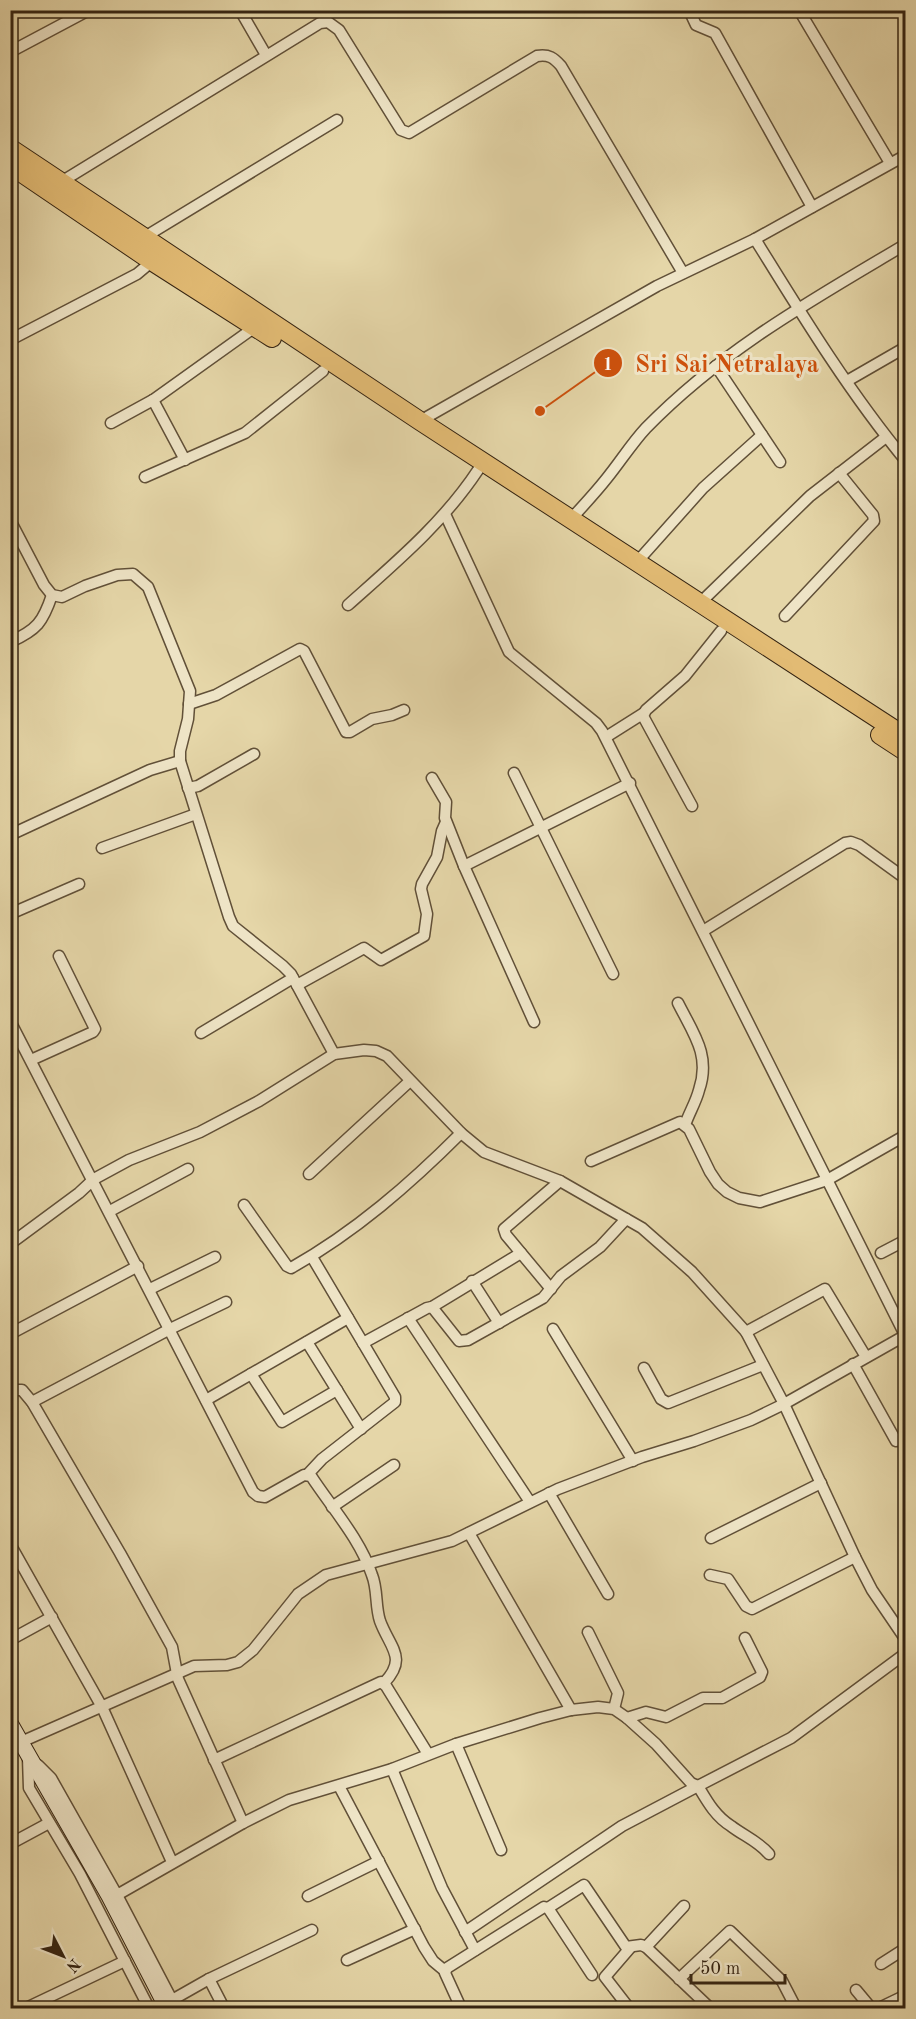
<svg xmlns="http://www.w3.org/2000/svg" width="916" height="2019" viewBox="0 0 916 2019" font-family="'Old Standard TT',serif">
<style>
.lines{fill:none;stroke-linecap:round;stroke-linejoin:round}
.street-casing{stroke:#615038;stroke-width:13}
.secondary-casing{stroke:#352412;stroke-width:17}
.primary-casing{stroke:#352412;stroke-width:20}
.street{stroke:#eee4c6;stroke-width:10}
.secondary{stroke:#eee4c6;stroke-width:15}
.primary{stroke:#e2bb74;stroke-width:18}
.leader{fill:none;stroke:#cd510d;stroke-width:2}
.callout-dot{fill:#cd510d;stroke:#eee4c6;stroke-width:2}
.mark-label{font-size:18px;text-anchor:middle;font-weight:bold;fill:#fff}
.callout-label{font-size:24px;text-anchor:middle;font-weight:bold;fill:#cd510d;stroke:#eee4c6;stroke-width:6;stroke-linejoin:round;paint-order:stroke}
</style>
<rect width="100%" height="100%" fill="#e5d6a8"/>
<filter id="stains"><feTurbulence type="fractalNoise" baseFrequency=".00333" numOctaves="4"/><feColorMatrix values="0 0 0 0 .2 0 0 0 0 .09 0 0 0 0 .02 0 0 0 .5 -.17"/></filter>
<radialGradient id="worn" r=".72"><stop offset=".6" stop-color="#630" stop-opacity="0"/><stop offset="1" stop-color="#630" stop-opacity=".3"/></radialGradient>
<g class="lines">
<g class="street-casing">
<g id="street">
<path d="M 240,10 L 266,55"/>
<path d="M 689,10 L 696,25 L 715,33 L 812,207"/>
<path d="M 799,10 L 890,163"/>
<path d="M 10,52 L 89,10"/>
<path d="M 61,182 L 320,23 L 328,22 L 339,30 L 401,130 L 409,133 L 537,56 C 549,54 554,58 561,66 L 683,273"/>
<path d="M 143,238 L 337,120"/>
<path d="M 755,239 C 802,315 849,392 906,461"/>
<path d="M 10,340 L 137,274 L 156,258"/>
<path d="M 716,366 L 780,462"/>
<path d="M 847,381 L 906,347"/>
<path d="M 153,400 L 185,460"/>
<path d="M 420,421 L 657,286 L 755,239 L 906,155"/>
<path d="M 111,423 L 153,400 L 255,327"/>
<path d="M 145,477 L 245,433 L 323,371"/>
<path d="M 445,514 L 509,652 L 596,723 L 602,731 L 906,1337"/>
<path d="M 571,519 C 583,506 596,492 607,478 C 620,462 632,443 646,428 C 723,349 812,300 906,244"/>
<path d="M 10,520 L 44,585 L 52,595 L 62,597 L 85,586 L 117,575 L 133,574 L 148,587 L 190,691 L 188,719 L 180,751 L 180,761 L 229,917 L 233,926 L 283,966 L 291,974 L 334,1054"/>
<path d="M 637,562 L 703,488 L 762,435"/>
<path d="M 700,603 L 810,496 L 886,437"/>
<path d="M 348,605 C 395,563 443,523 478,470"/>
<path d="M 785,616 L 874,521 L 873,515 L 839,473"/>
<path d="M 10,642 C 37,630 43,622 52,595"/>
<path d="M 189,704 L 216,695 L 300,649 L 304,651 L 346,732 L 350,732 L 372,719 L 392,715 L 404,710"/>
<path d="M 606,737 L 644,713"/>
<path d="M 514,773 L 613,974"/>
<path d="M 432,778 L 446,802 L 445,818 L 464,866 L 534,1022"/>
<path d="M 188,788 L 198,786 L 254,754"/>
<path d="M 692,806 L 643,716 L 646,710 L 685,676 L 721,631"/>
<path d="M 10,835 L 150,770 L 180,761"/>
<path d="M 102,848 L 196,814"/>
<path d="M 464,866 L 630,783"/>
<path d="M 10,914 L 79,884"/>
<path d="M 703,931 L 845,843 L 851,842 L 859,845 L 906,879"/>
<path d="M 297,985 L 364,948 L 381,960 L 424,936 L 427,914 L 421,889 L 422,884 L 437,857 L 442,831 L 446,822"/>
<path d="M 678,1003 C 693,1033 711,1055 699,1090 C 696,1102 689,1113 685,1125"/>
<path d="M 10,1021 L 253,1492 L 258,1496 L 265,1497 L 304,1475 L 311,1476 C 332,1508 360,1539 372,1575 C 378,1590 375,1606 380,1621 C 390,1648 408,1658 384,1683"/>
<path d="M 201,1033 L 293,978"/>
<path d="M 31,1060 L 93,1032 L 95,1029 L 59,956"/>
<path d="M 591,1161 L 680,1122 L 689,1129 L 710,1172 L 718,1184 L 727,1192 L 739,1198 L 760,1202 L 827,1180 L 906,1135"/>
<path d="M 309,1174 L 410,1081"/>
<path d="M 244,1205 L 287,1266 L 291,1268 C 355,1232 410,1184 461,1133"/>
<path d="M 110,1211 L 188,1169"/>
<path d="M 10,1244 L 79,1193 L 94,1179 L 129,1160 L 200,1132 L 259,1101 L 334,1054 L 364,1050 L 376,1051 L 387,1056 L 461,1133 L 484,1152 L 560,1181 L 642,1228 L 692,1272 L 746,1332 L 784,1404 L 906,1335"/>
<path d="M 881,1253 L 906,1240"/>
<path d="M 472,1281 L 499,1323"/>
<path d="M 150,1289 L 215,1257"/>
<path d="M 551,1289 L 506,1235 L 504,1229 L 560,1181"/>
<path d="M 432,1307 L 521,1253"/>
<path d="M 408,1318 L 530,1502"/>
<path d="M 553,1329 L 633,1461"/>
<path d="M 746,1332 L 825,1289 L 866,1357"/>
<path d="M 10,1334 L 138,1266"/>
<path d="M 307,1342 L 361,1429"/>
<path d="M 363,1343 L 427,1308 L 432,1307 L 459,1341 L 468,1340 L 543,1298 L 561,1276 L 600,1247 L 626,1219"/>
<path d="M 853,1364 L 896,1441"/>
<path d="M 644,1368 L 661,1399 L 668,1403 L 763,1365"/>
<path d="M 251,1374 L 282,1422 L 337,1390"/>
<path d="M 10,1393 L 15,1390 L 22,1390 L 32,1402 L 120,1553 L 172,1647 L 178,1679 L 243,1823"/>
<path d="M 206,1400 L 348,1318"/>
<path d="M 32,1402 L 170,1329 L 226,1302"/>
<path d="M 308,1474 L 322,1459 L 395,1402 L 395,1397 L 312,1257"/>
<path d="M 549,1493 L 608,1594"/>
<path d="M 332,1507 L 394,1465"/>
<path d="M 469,1533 L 571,1710"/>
<path d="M 711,1538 L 821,1483"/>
<path d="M 10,1544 L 102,1707 L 172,1862"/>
<path d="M 710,1575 L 728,1579 L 746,1606 L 752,1609 L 855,1557"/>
<path d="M 588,1632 L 618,1693 L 614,1709"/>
<path d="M 10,1640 L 52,1617"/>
<path d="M 627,1718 L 646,1712 L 666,1717 L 703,1698 L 722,1698 L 760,1677 L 762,1672 L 745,1638"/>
<path d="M 21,1742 L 194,1666 L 227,1665 L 238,1662 L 253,1650 L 298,1594 L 326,1575 L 452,1541 L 558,1489 L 642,1457 L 694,1441 L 751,1420 L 784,1404 L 855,1557 L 872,1590 L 906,1640"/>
<path d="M 456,1744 L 501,1850"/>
<path d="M 28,1758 L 29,1788 L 80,1874 L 149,2008"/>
<path d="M 214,1760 L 381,1682 L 386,1686 L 428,1754"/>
<path d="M 38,1765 L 51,1778 L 117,1895 L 243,1823 L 289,1800 L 392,1769 L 456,1744 L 540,1718 L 571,1710 L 598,1707 L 614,1709 L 627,1718 L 656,1744 L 691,1783 L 698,1786 L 791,1738 L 906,1653"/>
<path d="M 392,1769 L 442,1888 L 475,1950"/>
<path d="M 339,1786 L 424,1947 L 433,1961 L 445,1971"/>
<path d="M 10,1844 L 49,1823"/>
<path d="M 117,1895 L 172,2000 L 209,1979 L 312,1930"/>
<path d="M 308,1896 L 379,1861"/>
<path d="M 548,1908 L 584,1885 L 626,1947 L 641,1945 L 646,1947 L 710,2008"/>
<path d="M 465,1932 L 622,1826 L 698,1786 C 707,1801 715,1816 731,1826 C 744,1836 758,1841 769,1854"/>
<path d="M 646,1947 L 684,1906"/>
<path d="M 347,1960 L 415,1929"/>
<path d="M 881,1964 L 906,1948"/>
<path d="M 209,1979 L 224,2008"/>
<path d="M 679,1979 L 730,1931 L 782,1981 L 796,2008"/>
<path d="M 856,1990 L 871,2008"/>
<path d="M 26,2008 L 125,1961"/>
<path d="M 461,2008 L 445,1973 L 447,1968 L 544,1907 L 548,1908 L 592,1975"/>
<path d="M 629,2008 L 605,1977 L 630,1948"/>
<path d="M 879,2008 L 906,1995"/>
</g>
</g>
<g class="secondary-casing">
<path id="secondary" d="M 10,1723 L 109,1896 L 167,2008"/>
</g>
<g class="primary-casing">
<g id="primary">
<path d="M 10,148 L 420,421 L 906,737"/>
<path d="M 10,165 L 153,262 L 272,338"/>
<path d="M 880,735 L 906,752"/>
</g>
</g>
<use href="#street" class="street"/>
<use href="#secondary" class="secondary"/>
<use href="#primary" class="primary"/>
</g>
<path class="leader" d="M540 411L608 363"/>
<g class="callout-dot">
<circle cx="540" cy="411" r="6"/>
<circle cx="608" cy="363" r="15"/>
</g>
<g class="mark-label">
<text x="608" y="370">1</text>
</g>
<g class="callout-label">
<text x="727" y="372">Sri Sai Netralaya</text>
</g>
<rect width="916" height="2019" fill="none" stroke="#e5d6a8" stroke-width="36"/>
<rect x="12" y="12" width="892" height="1995" fill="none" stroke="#352412" stroke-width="3"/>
<rect x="18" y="18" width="880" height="1983" fill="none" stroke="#352412" stroke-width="1.5"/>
<g transform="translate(63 1956) rotate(132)" stroke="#eee4c6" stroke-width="4.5" paint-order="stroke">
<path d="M0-4.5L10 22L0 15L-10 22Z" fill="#352412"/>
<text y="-9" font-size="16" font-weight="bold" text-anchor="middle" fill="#352412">N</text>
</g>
<path d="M691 1974v9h94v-9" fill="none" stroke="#352412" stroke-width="3"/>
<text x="700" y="1974" font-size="18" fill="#352412" stroke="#eee4c6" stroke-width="4.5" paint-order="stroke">50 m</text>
<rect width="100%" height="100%" filter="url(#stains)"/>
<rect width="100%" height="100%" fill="url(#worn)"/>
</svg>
